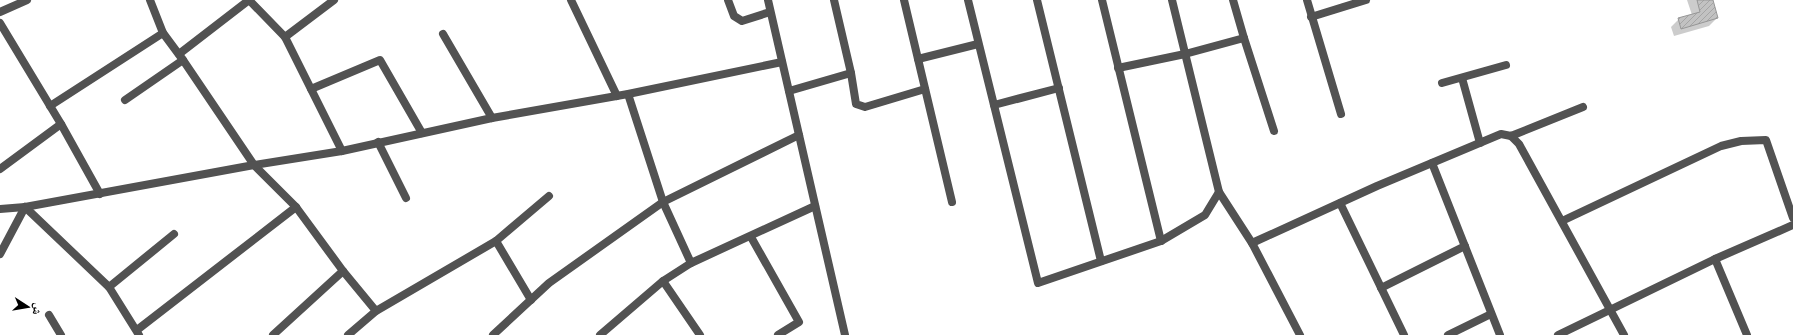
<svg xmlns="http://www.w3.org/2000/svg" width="1793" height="335" viewBox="0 0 1793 335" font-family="'DM Sans','Noto Naskh Arabic',sans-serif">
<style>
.shadow{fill:#0003}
.building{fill:url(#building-hatch);stroke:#969696}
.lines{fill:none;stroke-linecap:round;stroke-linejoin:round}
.street{stroke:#525252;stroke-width:8}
</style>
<defs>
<pattern id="building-hatch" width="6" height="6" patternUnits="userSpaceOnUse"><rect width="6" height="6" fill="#c2c2c2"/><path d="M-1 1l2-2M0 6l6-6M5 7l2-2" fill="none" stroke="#a5a5a5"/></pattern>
</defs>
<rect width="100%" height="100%" fill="#fff"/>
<path class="shadow" d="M 1687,0 L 1712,0 L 1717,18 L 1709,26 L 1674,36 L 1671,27 L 1679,19 L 1692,15 Z"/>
<path class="building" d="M 1697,0 L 1713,0 L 1718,18 L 1681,29 L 1678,18 L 1700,12 Z"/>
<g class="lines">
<g class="street">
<path d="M 150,0 L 163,33 L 183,60 L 254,165 L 296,207 L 343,271 L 376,311"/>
<path d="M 249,0 L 285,37 L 342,151"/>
<path d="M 571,0 L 617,96"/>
<path d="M 728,0 L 734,16 L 742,21 L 770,12"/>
<path d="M 768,0 L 845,335"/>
<path d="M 834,0 L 851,73 L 856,104 L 865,107 L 925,89"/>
<path d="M 904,0 L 952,202"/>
<path d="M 968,0 L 1038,283 L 1161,241 L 1205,215 L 1219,192"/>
<path d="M 1037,0 L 1101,261"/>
<path d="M 1102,0 L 1161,241"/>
<path d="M 1172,0 L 1219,192 L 1252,243 L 1300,335"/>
<path d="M 1233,0 L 1244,38 L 1274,131"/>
<path d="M 1307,0 L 1341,114"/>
<path d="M 0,12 L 27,0"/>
<path d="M 1311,17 L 1366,0"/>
<path d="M 0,23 L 61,124 L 100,194"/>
<path d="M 443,34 L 492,118"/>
<path d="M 285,37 L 334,0"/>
<path d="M 179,54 L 249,0"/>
<path d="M 918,59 L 978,44"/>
<path d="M 1118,68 L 1185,54 L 1244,38"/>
<path d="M 1462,78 L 1480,143"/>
<path d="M 1442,83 L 1506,65"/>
<path d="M 311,89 L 380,60 L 422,133"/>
<path d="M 789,91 L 851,73"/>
<path d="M 628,94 L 663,202 L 691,263"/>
<path d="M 125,100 L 183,60"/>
<path d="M 994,105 L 1059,88"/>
<path d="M 50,106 L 163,33"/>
<path d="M 1511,136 L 1519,144 L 1624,335"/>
<path d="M 378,142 L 406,198"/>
<path d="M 1432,163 L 1500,335"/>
<path d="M 0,169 L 61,124"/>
<path d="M 1340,203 L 1404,335"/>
<path d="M 25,207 L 109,287 L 139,335"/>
<path d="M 0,209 L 25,207 L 254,165 L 342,151 L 492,118 L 628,94 L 782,62"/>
<path d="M 1562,221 L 1721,146 L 1741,141 L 1766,140 L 1793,218"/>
<path d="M 751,237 L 799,322 L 778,335"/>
<path d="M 496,241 L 531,300"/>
<path d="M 1252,243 L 1377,186 L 1501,134 L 1511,136 L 1583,107"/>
<path d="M 0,254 L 25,207"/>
<path d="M 1715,259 L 1747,335"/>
<path d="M 663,281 L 700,335"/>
<path d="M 109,287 L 174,234"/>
<path d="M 1381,288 L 1465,246"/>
<path d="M 49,315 L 61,335"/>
<path d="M 137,330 L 296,207"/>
<path d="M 273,335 L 343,271"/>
<path d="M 348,335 L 376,311 L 496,241 L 549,196"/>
<path d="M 493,335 L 549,283 L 663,202 L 799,135"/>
<path d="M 600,335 L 663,281 L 691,263 L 815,206"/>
<path d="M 1448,335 L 1491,314"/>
<path d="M 1558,335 L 1715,259 L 1793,225"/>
</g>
</g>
<g transform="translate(28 307) rotate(102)" stroke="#ffffff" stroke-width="3" paint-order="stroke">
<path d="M0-3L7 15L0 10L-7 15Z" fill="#000000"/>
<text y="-6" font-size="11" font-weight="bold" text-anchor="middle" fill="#000000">ش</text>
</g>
</svg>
